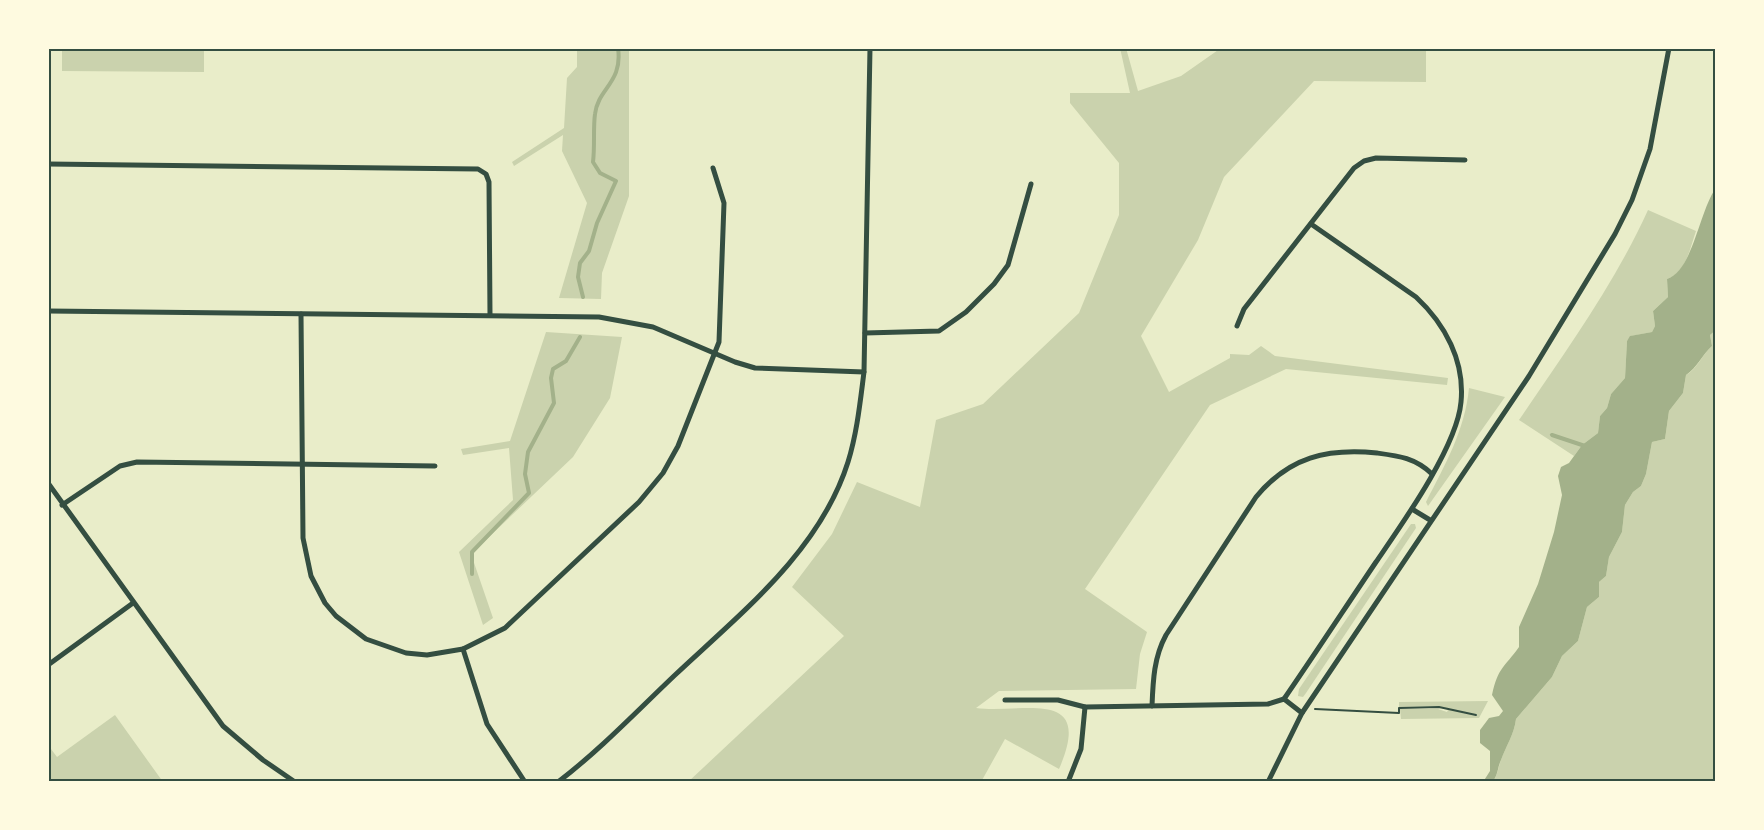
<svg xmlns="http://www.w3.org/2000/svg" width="1764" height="830" viewBox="0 0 1764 830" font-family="'Fira Sans',sans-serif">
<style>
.green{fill:#cad2ad}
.water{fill:#a3b18a}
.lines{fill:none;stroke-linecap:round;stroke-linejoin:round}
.stream{stroke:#a3b18a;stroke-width:4}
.path{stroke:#344e41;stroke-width:2}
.minor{stroke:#344e41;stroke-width:5}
.neatline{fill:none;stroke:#344e41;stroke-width:2}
</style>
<rect width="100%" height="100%" fill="#e9edc9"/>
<g class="green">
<path d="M 62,48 L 204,48 L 204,72 L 62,71 Z"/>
<path d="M 577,48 L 629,48 L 629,196 L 602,273 L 601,299 L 559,298 L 587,203 L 562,151 L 563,135 L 514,166 L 512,162 L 564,128 L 567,78 L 577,67 Z"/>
<path d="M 1120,48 L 1126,48 L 1138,91 L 1181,76 L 1221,48 L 1426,48 L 1426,82 L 1314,81 L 1224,177 L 1198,240 L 1141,336 L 1169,392 L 1230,358 L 1230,354 L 1249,355 L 1261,346 L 1275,356 L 1448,378 L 1447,385 L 1286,369 L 1210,405 L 1085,589 L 1147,632 L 1140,654 L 1136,689 L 999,691 L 976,708 C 1023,714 1095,686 1059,769 L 1005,739 L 981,782 L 688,782 L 844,636 L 792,587 L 832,534 L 857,482 L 920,507 L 936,420 L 983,404 L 1079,313 L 1119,215 L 1119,163 L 1070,103 L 1070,93 L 1130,93 Z"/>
<path d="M 1648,210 L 1696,231 C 1690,248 1686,273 1667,279 L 1668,297 L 1653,311 L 1655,326 L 1652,332 L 1631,336 L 1627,341 L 1625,378 L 1611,394 L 1607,408 L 1600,416 L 1598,433 L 1582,445 L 1574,456 L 1519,420 C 1565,352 1614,285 1648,210 Z"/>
<path d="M 1716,330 L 1716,782 L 1493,782 C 1498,774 1498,768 1501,760 C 1506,746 1514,735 1516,719 L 1552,677 L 1562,656 L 1578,641 L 1587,607 L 1599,597 L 1599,582 L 1606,576 L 1609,557 L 1622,532 L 1625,505 L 1633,492 L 1641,486 L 1646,474 L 1652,442 L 1665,439 L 1669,411 L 1683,393 L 1686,375 C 1697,369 1702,355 1712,346 L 1710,335 Z"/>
<path d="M 546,332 L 622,337 L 610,398 L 573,457 L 471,554 L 493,618 L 483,625 L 459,552 L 513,500 L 509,448 L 463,455 L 461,449 L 510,441 Z"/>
<path d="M 1469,388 L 1505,397 L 1428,506 L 1426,502 C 1445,465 1465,430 1469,388 Z"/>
<path d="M 1411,524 L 1415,524 L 1416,528 L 1306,693 L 1303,697 L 1298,696 L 1299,689 Z"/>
<path d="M 1488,701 L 1479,718 L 1401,719 L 1400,709 L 1438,709 L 1447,712 L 1448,710 L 1438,706 L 1399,707 L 1399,702 Z"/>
<path d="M 115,715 L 163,782 L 48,782 L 48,745 L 57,757 Z"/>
</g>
<path class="water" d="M 1716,188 L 1716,330 L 1710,335 L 1712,346 C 1702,355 1697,368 1686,375 L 1683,393 L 1669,411 L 1665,439 L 1652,442 L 1646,474 L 1641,486 L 1633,492 L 1625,505 L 1622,532 L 1609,557 L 1606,576 L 1599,582 L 1599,597 L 1587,607 L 1578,641 L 1562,656 L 1552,677 L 1516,719 C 1514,735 1506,746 1501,760 C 1497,769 1499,771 1493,782 L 1483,782 L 1490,771 L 1490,751 L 1480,743 L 1480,730 L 1489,718 L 1499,716 L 1503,711 L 1492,695 C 1498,667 1504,668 1519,647 L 1519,627 L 1538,584 L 1554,532 L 1562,495 L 1558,476 L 1561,467 L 1569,463 L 1582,445 L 1598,433 L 1600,416 L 1607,408 L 1611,394 L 1625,378 L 1627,341 L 1630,336 L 1652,332 L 1655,326 L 1653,311 L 1668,297 L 1667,279 C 1693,271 1699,211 1716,188 Z"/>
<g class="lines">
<g class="stream">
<path d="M 583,297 L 578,277 L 580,263 L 589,251 L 597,223 L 616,181 L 600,173 L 593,162 C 595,146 593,128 595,114 C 598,88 623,83 618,48"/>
<path d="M 1552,435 L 1585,446"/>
<path d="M 472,574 L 472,552 L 529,493 L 525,474 L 528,452 L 554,403 L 551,378 L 553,369 L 566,361 L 580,337"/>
</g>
<path class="path" d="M 1315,709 L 1399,713 L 1399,708 L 1439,707 L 1476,715"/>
<g class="minor">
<path d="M 48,164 L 478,169 L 486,174 L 489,182 L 490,315"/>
<path d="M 48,311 L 599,317 L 653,327 L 735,362 L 755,368 L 864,372"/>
<path d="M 301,314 L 303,538 L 311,576 L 325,603 L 336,616 L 366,639 L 406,653 L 427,655 L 463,649 L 505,628 L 639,502 L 663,473 L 678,446 L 719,342 L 724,203 L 713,168"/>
<path d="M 1237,326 L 1244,309 L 1354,168 L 1364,161 L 1376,158 L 1465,160"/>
<path d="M 865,333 L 939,331 L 966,312 L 994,284 L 1008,265 L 1031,184"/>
<path d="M 48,483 L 223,726 L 263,760 L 295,782"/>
<path d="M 62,505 L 120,466 L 137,462 L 435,466"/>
<path d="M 1412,509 L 1430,520"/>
<path d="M 463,649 L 487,724 L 525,782"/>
<path d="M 48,665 L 133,603"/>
<path d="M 1284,699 C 1315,654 1345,608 1376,562 C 1402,524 1457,447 1461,402 C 1465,361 1445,324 1416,297 L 1311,224"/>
<path d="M 1005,700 L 1058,700 L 1085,707 L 1268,704 L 1284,699 L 1302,713"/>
<path d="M 1152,706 C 1153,680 1154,657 1166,635 L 1256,497 C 1289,457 1327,448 1377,453 C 1399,456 1415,458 1432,474"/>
<path d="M 558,782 C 600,750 637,711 675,675 C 741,613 820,551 848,462 C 857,433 860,403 864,372 L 870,48"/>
<path d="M 1068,782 L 1081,749 L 1085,707"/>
<path d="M 1268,782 L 1302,713 L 1529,376 L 1615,234 L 1632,200 L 1650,149 L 1669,48"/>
</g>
</g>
<rect width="1764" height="830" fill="none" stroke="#fefae0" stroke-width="99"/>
<rect x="50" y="50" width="1664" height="730" class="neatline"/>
</svg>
